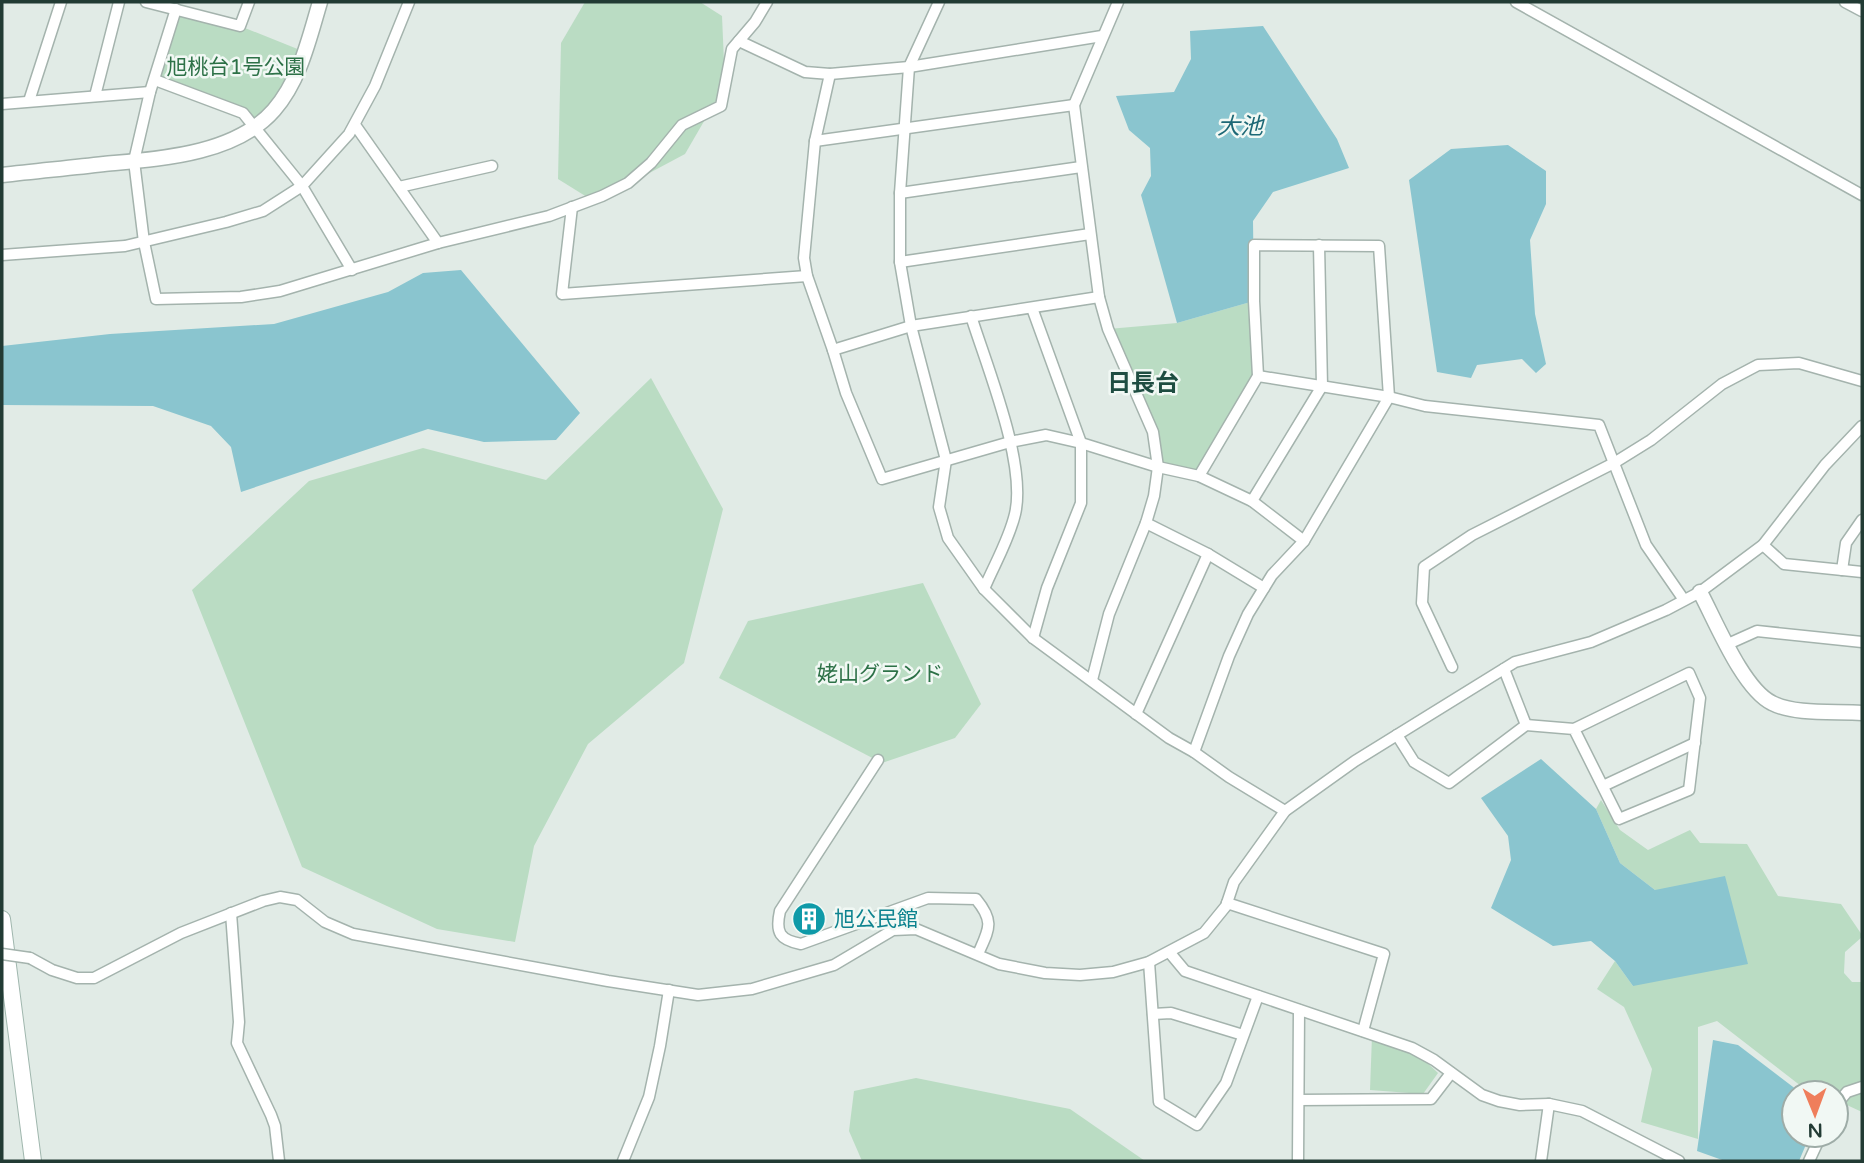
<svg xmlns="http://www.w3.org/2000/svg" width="1864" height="1163" viewBox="0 0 1864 1163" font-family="'Varela Round','Noto Sans JP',sans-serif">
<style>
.green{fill:#badcc3}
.water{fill:#8ac5cf}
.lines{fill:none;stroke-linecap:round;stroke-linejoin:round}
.minor-casing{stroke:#a4b3ad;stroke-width:13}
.tertiary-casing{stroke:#a4b3ad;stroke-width:17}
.secondary-casing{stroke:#a0b7ae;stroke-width:18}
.minor{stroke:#fff;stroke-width:10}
.tertiary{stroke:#fff;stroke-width:14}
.secondary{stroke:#fff;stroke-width:16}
.minor-bridge-casing{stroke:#a4b3ad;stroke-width:13;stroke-linecap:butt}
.minor-bridge{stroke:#fff;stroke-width:10}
.labels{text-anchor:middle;stroke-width:5;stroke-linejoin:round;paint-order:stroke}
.park-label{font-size:21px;fill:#2d7147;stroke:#f1f8f4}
.culture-label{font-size:21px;fill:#0d838f;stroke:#f1f8f4;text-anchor:start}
.water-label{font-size:23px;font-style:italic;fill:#1d6876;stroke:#f1f8f4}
.quarter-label{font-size:24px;font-weight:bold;fill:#1e4d41;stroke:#f1f8f4}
</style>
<rect width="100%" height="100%" fill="#e1ebe6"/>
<g class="green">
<path d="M 585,2 L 700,2 L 722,16 L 725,85 L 685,154 L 595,202 L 558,179 L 561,43 Z"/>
<path d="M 176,9 L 240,26 L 305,52 L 292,83 L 254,128 L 243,113 L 155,80 Z"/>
<path d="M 1254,301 L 1258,376 L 1199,476 L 1158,467 L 1153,432 L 1108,329 L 1177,323 Z"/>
<path d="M 651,378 L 723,509 L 684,663 L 588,744 L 534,846 L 515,942 L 437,929 L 302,867 L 192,590 L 309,481 L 423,448 L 546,480 Z"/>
<path d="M 923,583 L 981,704 L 955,738 L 882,763 L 719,678 L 748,621 Z"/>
<path d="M 1601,800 L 1620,830 L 1648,850 L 1690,830 L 1700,843 L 1747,844 L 1778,896 L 1841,904 L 1862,935 L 1862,937 L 1845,952 L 1844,973 L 1852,982 L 1862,982 L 1862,1112 L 1836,1100 L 1836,1093 L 1810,1093 L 1717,1021 L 1698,1027 L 1698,1139 L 1641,1122 L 1652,1069 L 1624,1007 L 1597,989 L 1615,961 L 1633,986 L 1655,890 L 1620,863 L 1596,809 Z"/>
<path d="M 1372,1036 L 1421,1057 L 1438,1073 L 1423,1094 L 1370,1090 Z"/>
<path d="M 916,1078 L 1070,1109 L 1145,1161 L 862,1161 L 849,1131 L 854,1091 Z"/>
</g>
<g class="water">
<path d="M 1263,26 L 1337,139 L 1349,168 L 1273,192 L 1253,221 L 1254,301 L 1177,323 L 1141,195 L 1151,176 L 1150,148 L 1129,130 L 1116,96 L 1174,92 L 1191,59 L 1190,31 Z"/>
<path d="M 1508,145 L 1546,171 L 1546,204 L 1530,240 L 1535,314 L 1546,364 L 1536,373 L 1522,359 L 1477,365 L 1471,378 L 1437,372 L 1409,180 L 1451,149 Z"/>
<path d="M 461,270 L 580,413 L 556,440 L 484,442 L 428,429 L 241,492 L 231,447 L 211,426 L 153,406 L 2,405 L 2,346 L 110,334 L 274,324 L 388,292 L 423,273 Z"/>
<path d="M 1541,759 L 1596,809 L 1620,863 L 1655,890 L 1725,876 L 1748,964 L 1633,986 L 1615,961 L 1591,941 L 1553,946 L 1491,908 L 1511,860 L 1508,836 L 1481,798 Z"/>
<path d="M 1713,1040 L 1738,1045 L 1801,1093 L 1794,1093 L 1794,1135 L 1810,1135 L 1799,1161 L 1725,1161 L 1697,1151 Z"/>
</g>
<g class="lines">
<g class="minor-casing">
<g id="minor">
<path d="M 146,2 L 240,26 L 249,2"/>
<path d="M 939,2 L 909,67 L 900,193 L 900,262 L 911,326 L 946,460 L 939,507 L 948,538 L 984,589 L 1033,638 L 1169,738 L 1194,752 L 1229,777 L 1285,811"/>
<path d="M 1516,2 L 1862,195"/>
<path d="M 1845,2 L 1862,11"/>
<path d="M 176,9 L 150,92 L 134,161 L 144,242 L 156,299 L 241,297 L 280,291 L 438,243 L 549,216 L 602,196 L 628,183 L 651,163 L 682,125 L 721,106 L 732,49 L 755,22 L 767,2"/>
<path d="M 739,41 L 805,72 L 830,74 L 909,67 L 1102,36"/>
<path d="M 830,74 L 815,141 L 804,258 L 807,276 L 833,350 L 846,393 L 882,479 L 1010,442 L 1046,435 L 1081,443 L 1158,467 L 1199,476 L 1252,501 L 1304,541"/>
<path d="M 155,80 L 243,113 L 302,186 L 352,270"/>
<path d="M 95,96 L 119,2"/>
<path d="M 29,101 L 61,2"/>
<path d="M 2,104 L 150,92"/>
<path d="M 355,125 L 438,243"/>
<path d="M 815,141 L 1074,105"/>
<path d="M 399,187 L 492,166"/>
<path d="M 900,193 L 1081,167"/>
<path d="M 572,207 L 562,294 L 807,276"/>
<path d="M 2,255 L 125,246 L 226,222 L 263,211 L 302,186 L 349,134 L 375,86 L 409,2"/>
<path d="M 900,262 L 1090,234"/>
<path d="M 1032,308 L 1081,443 L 1081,503 L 1047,588 L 1033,638"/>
<path d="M 971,316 C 987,367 1027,464 1015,514 C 1009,540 994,565 984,589"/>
<path d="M 833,350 L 911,326 L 1099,297"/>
<path d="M 1258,376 L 1389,397 L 1425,406 L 1599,425 L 1646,545 L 1684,600"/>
<path d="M 1252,501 L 1322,386 L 1319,245"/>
<path d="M 1146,523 L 1208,554 L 1264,588"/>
<path d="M 1763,545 L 1784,564 L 1862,572"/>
<path d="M 1842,570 L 1846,543 L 1862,520"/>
<path d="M 1728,644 L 1757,631 L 1862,642"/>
<path d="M 1452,667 L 1422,603 L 1424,567 L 1472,535 L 1614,463 L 1651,440 L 1722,384 L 1758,365 L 1799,363 L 1862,381"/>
<path d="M 1504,669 L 1526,725"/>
<path d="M 1092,680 L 1109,614 L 1146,523 L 1154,496 L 1158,467 L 1153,432 L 1108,329 L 1099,297 L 1074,105 L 1118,2"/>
<path d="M 1136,714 L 1208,554"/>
<path d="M 1397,735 L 1414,762 L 1449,783 L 1526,725 L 1574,729 L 1689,673 L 1700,698 L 1689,790 L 1619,819 L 1574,729"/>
<path d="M 1194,752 L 1229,656 L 1248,614 L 1272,575 L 1304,541 L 1389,397 L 1379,246 L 1254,245 L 1254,301 L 1258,376 L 1199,476"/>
<path d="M 878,760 L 780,911 C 775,933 780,940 801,944 L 928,898 L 976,899 C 995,922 989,929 978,954"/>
<path d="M 1603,786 L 1695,743"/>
<path d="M 1227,903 L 1384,954 L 1363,1031"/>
<path d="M 231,913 L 239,1022 L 237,1043 L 271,1115 L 275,1126 L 279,1161"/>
<path d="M 1170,953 L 1185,971 L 1412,1048 L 1434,1060 L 1482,1095 L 1499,1101 L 1520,1105 L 1549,1104 L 1582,1111 L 1679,1161"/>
<path d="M 30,958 L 52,970 L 77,978 L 94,978 L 181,933 L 263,901 L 280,897 L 297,900 L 325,922 L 353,934 L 608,981 L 698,995 L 752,989 L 834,965 L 893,930 L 916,929 L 999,964 L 1045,973 L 1080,975 L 1113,972 L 1149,962 L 1204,933 L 1226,906 L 1234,882 L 1285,811 L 1355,761 L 1515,662 L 1591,642 L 1666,610 L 1700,592 L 1763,545 L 1825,465 L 1862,426"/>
<path d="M 1149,962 L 1159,1102 L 1197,1125 L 1226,1083 L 1258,996"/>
<path d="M 1153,1014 L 1171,1013 L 1243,1035"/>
<path d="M 1299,1100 L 1431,1099 L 1451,1073"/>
<path d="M 1836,1105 L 1847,1092 L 1862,1087"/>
<path d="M 623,1161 L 649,1097 L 660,1046 L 669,990"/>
<path d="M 1298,1161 L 1299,1010"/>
<path d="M 1541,1161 L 1549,1104"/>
<path d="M 1809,1161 L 1821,1135"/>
</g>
</g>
<g class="tertiary-casing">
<g id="tertiary">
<path d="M 2,175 C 36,171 70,168 104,164 C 158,159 235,155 274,110 C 300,80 309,39 320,2"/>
<path d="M 1700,592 C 1716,622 1743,689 1772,703 C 1795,715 1836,711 1862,713"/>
</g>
</g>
<g class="secondary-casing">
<path id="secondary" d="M 2,919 L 33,1161"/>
</g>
<use href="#minor" class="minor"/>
<use href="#tertiary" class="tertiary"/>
<use href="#secondary" class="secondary"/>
<g class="minor-bridge-casing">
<path id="minor-bridge" d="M 2,954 L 30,958"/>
</g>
<use href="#minor-bridge" class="minor-bridge"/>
</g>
<defs>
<g id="building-disc" transform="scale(1.75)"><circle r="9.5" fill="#0f9aa8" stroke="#f1f8f4"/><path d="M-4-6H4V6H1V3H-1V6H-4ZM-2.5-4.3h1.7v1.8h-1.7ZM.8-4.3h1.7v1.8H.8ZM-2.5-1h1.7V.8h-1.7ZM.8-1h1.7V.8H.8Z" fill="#fff"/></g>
</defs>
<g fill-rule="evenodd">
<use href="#building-disc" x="809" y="919"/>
</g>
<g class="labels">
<g class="park-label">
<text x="236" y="74">旭桃台1号公園</text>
<text x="880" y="681">姥山グランド</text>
</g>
<g class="culture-label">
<text x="834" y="926">旭公民館</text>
</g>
<g class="water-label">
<text x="1240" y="134">大池</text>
</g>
<g class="quarter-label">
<text x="1143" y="391">日長台</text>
</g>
</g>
<rect width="1864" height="1163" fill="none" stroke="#223b34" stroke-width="7"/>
<g transform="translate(1815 1114) rotate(179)"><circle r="33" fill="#f1f8f4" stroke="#9eaca7" stroke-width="2"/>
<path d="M0-5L12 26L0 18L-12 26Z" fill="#ef7e5b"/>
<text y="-10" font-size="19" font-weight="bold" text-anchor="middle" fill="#223b34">N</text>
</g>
</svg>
